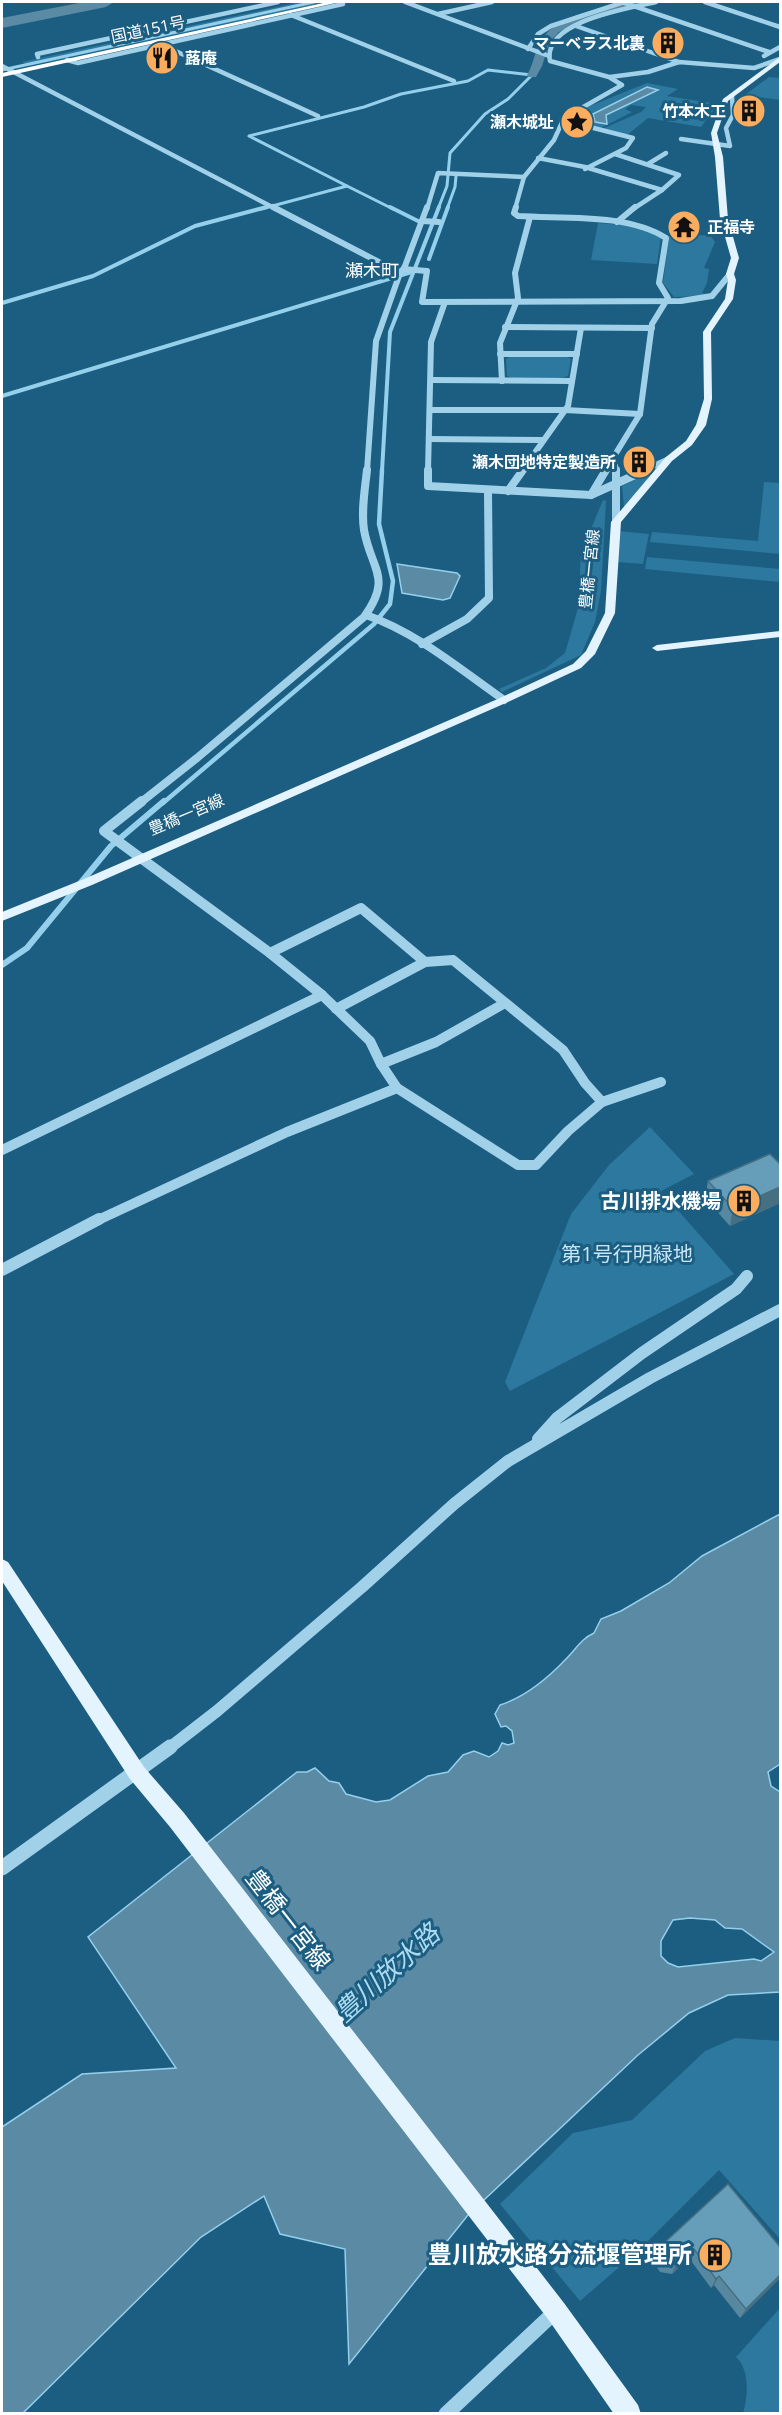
<svg xmlns="http://www.w3.org/2000/svg" width="782" height="2415" viewBox="0 0 782 2415" font-family="'Open Sans','Noto Sans JP',sans-serif">
<style>
.green{fill:#2c789e}
.water{fill:#5a8aa4;stroke:#94cfeb;stroke-width:1.5;fill-rule:evenodd}
.lines{fill:none;stroke-linecap:round;stroke-linejoin:round}
.stream-far3{stroke:#94cfeb;stroke-width:3}
.stream-far2{stroke:#94cfeb;stroke-width:4}
.stream-far1{stroke:#94cfeb;stroke-width:4.5}
.stream{stroke:#94cfeb;stroke-width:6}
.canal{fill:#5a8aa4;fill-rule:evenodd}
.river{fill:#5a8aa4;fill-rule:evenodd}
.minor-far5{stroke:#a1d1e9;stroke-width:4.5}
.minor-far4{stroke:#a1d1e9;stroke-width:6}
.minor-far3{stroke:#a1d1e9;stroke-width:8}
.minor-far2{stroke:#a1d1e9;stroke-width:10}
.minor-far1{stroke:#a1d1e9;stroke-width:12}
.minor{stroke:#a1d1e9;stroke-width:15}
.major{fill:#e4f4fe;fill-rule:evenodd}
.highway{fill:#fff;fill-rule:evenodd}
.wall{fill:#5888a0}
.shaded-wall{fill:#476f82}
.building{fill:#669eba;stroke:#476f82;stroke-width:1.5}
.labels{text-anchor:middle;stroke-width:6;stroke-linejoin:round;paint-order:stroke}
.far-street-label{font-size:16px;fill:#fff;stroke:#1c5e81}
.far-poi-label{font-size:16px;font-weight:bold;fill:#fff;stroke:#1c5e81;text-anchor:end}
.far-quarter-label{font-size:18px;fill:#fff;stroke:#1c5e81}
.poi-label{font-size:20px;font-weight:bold;fill:#fff;stroke:#1c5e81;text-anchor:end}
.park-label{font-size:20px;fill:#c5e7f7;stroke:#1c5e81}
.near-street-label{font-size:24px;fill:#fff;stroke:#1c5e81}
.near-poi-label{font-size:24px;font-weight:bold;fill:#fff;stroke:#1c5e81;text-anchor:end}
.near-water-label{font-size:26px;font-style:italic;fill:#acdbf1;stroke:#1c5e81}
</style>
<rect width="100%" height="100%" fill="#1c5e81"/>
<g class="green">
<path d="M 300,2 L 327,2 L 29,66 L 22,62 Z"/>
<path d="M 769,77 L 780,78 L 780,100 L 745,95 Z"/>
<path d="M 647,83 L 678,89 L 667,96 L 718,104 L 701,127 L 648,118 L 626,136 L 602,129 L 641,112 L 646,107 L 631,105 L 625,109 L 632,112 L 599,129 L 568,120 L 585,108 Z"/>
<path d="M 598,223 L 635,226 L 661,237 L 657,264 L 591,260 Z"/>
<path d="M 710,235 L 715,242 L 704,268 L 709,269 L 707,283 L 702,293 L 707,294 L 706,296 L 674,297 L 663,283 L 669,236 Z"/>
<path d="M 513,355 L 564,355 L 571,359 L 568,376 C 552,381 522,382 507,376 L 506,359 Z"/>
<path d="M 655,470 L 657,470 L 624,507 L 622,486 Z"/>
<path d="M 764,482 L 780,483 L 780,554 L 650,542 L 652,532 L 758,541 Z"/>
<path d="M 603,500 L 606,501 L 601,591 L 595,622 L 581,655 L 502,692 L 499,689 L 546,668 L 565,653 L 578,608 L 581,553 Z"/>
<path d="M 618,531 L 649,534 L 643,564 L 617,562 Z"/>
<path d="M 647,557 L 780,569 L 780,582 L 645,569 Z"/>
<path d="M 650,1127 L 694,1174 L 661,1191 L 734,1274 L 510,1391 L 505,1382 L 571,1214 L 609,1165 Z"/>
<path d="M 735,2038 L 780,2041 L 780,2239 L 719,2170 L 639,2250 L 580,2301 L 500,2204 L 573,2133 L 632,2120 L 705,2051 Z"/>
<path d="M 780,2308 L 780,2413 L 743,2413 C 748,2398 750,2369 736,2357 Z"/>
</g>
<g class="water">
<path d="M 647,87 L 658,90 L 606,115 L 607,124 L 595,122 L 593,114 Z"/>
<path d="M 397,564 L 457,573 L 460,576 L 450,598 L 443,600 L 402,593 Z"/>
<path d="M 780,1514 L 780,1764 L 768,1772 L 771,1786 L 780,1792 L 780,1992 L 728,1995 L 689,2013 L 638,2055 L 468,2215 L 349,2364 L 345,2249 L 280,2234 L 264,2196 L 201,2237 L 23,2413 L 2,2414 L 2,2127 L 82,2074 L 176,2068 L 88,1937 L 297,1772 L 307,1772 L 315,1768 L 329,1781 L 339,1783 L 346,1794 L 376,1802 L 390,1800 L 428,1776 L 448,1772 L 463,1755 L 474,1751 L 489,1757 L 498,1751 L 502,1743 L 508,1745 L 514,1743 L 512,1731 L 506,1726 L 501,1727 L 495,1714 L 500,1705 C 525,1697 548,1678 566,1659 C 576,1649 581,1639 594,1633 L 601,1619 L 621,1611 L 669,1583 L 702,1556 ZM 690,1918 L 715,1920 L 725,1928 L 742,1929 L 774,1952 L 761,1961 L 754,1959 L 678,1967 L 668,1963 L 661,1956 L 661,1941 L 673,1920 Z"/>
</g>
<g class="lines">
<g class="stream-far3">
<path d="M 2,70 L 314,2"/>
<path d="M 347,186 L 393,209"/>
<path d="M 261,209 L 347,186 L 249,136 L 364,107 L 401,94 L 468,81 L 488,70 L 532,75"/>
<path d="M 438,209 L 447,186 L 450,153 L 485,114 L 508,99 L 532,75"/>
<path d="M 447,209 L 455,187 L 456,176"/>
</g>
<g class="stream-far2">
<path d="M 390,207 L 418,221"/>
<path d="M 429,259 L 448,207"/>
<path d="M 2,303 L 93,276 L 195,226 L 267,207"/>
<path d="M 2,396 L 415,271"/>
<path d="M 382,471 L 390,332 L 439,207"/>
</g>
<path class="stream-far1" d="M 163,803 L 374,624 L 390,604 L 393,581 L 379,524 L 382,470"/>
<path class="stream" d="M 2,965 L 27,948 L 111,846 L 164,801"/>
<path class="canal" d="M 633,2 L 648,2 L 582,21 L 559,32 L 550,41 L 542,66 L 536,77 L 528,77 L 527,75 C 534,64 534,52 541,41 C 557,13 604,8 633,2 Z"/>
<path class="river" d="M 84,2 L 114,2 L 106,7 L 2,28 L 2,18 Z"/>
<g class="minor-far5">
<path d="M 405,2 L 549,56"/>
<path d="M 622,2 L 769,52"/>
<path d="M 705,2 L 780,27"/>
<path d="M 438,14 L 492,2"/>
<path d="M 291,15 L 454,81"/>
<path d="M 576,26 L 679,62"/>
<path d="M 160,44 L 318,116"/>
<path d="M 528,49 L 538,34 L 551,26 L 624,2"/>
<path d="M 764,56 L 780,47"/>
<path d="M 38,57 L 37,54 L 278,2"/>
<path d="M 67,60 L 78,63 L 343,4 L 343,2"/>
<path d="M 2,66 L 276,209"/>
<path d="M 610,77 L 648,72 L 679,62 L 754,68 L 780,59"/>
<path d="M 562,120 L 633,138 L 626,148 L 585,169"/>
<path d="M 681,139 L 730,146 L 726,128 L 733,115 L 732,96"/>
<path d="M 615,154 L 679,175 L 662,190"/>
<path d="M 538,158 L 585,167 L 662,190 L 633,209"/>
<path d="M 648,164 L 666,153"/>
<path d="M 427,209 L 438,173 L 524,177"/>
<path d="M 515,209 L 524,177 L 554,140 L 564,118 L 622,85 L 609,77 L 550,61 C 542,21 630,8 656,2"/>
</g>
<g class="minor-far4">
<path d="M 273,207 L 400,273"/>
<path d="M 516,207 L 514,213 L 518,216 C 563,219 627,213 666,238 L 659,283 L 668,298 L 652,324 L 640,414 L 605,471"/>
<path d="M 422,221 L 439,222"/>
<path d="M 617,222 L 635,207"/>
<path d="M 403,269 L 427,271 L 422,302 L 681,301 L 712,296 L 730,274"/>
<path d="M 505,327 L 652,328"/>
<path d="M 500,354 L 577,354"/>
<path d="M 431,380 L 572,381"/>
<path d="M 502,381 L 500,343 L 518,298 L 515,273 L 530,217"/>
<path d="M 430,410 L 565,410 L 640,414"/>
<path d="M 429,439 L 543,440"/>
<path d="M 613,457 L 616,471"/>
<path d="M 367,471 L 376,341 L 400,273 L 405,266 L 427,207"/>
<path d="M 428,471 L 431,342 L 445,302"/>
<path d="M 522,471 L 568,406 L 581,328"/>
<path d="M 643,471 L 669,459"/>
</g>
<g class="minor-far3">
<path d="M 428,470 L 428,486 L 591,495 L 646,470"/>
<path d="M 616,470 L 616,522"/>
<path d="M 508,491 L 523,470"/>
<path d="M 591,495 L 606,470"/>
<path d="M 366,615 C 416,632 461,670 504,700"/>
<path d="M 422,644 L 467,619 L 489,598 L 488,491"/>
<path d="M 140,803 L 197,758 L 364,617 C 393,577 371,570 364,530 C 361,511 365,489 367,470"/>
</g>
<g class="minor-far2">
<path d="M 142,801 L 104,831 L 270,953 L 322,995 L 370,1041 L 381,1064 L 397,1088 L 518,1165 L 536,1165 L 568,1131 L 602,1102 L 661,1082"/>
<path d="M 270,953 L 361,908 L 425,962"/>
<path d="M 336,1009 L 425,962 L 453,960 L 563,1050 L 585,1083 L 602,1102"/>
<path d="M 381,1064 L 436,1042 L 505,1003"/>
<path d="M 2,1150 L 322,995"/>
<path d="M 96,1221 L 287,1132 L 397,1088"/>
</g>
<g class="minor-far1">
<path d="M 2,1270 L 99,1219"/>
<path d="M 538,1439 L 557,1418 L 642,1353 L 736,1289 L 747,1276"/>
<path d="M 168,1749 L 217,1711 L 362,1587 L 454,1504 L 508,1461 L 650,1378 L 780,1310"/>
</g>
<g class="minor">
<path d="M 2,1868 L 170,1747"/>
<path d="M 446,2414 L 556,2311"/>
</g>
<g class="major">
<path d="M 780,57 L 780,62 L 728,101 L 717,133 L 723,157 L 728,219 L 739,258 L 734,274 L 736,280 L 733,299 L 711,332 L 712,399 L 706,425 L 692,445 L 672,461 L 621,522 L 615,613 L 595,654 L 581,668 L 508,702 L 92,885 L 2,921 L 2,912 L 84,879 L 500,698 L 573,664 L 586,651 L 605,613 L 611,522 L 666,457 L 686,441 L 696,425 L 704,399 L 703,332 L 725,299 L 728,280 L 726,274 L 731,258 L 720,219 L 715,157 L 711,133 L 723,99 Z"/>
<path d="M 780,631 L 780,637 L 657,651 L 652,648 L 657,645 Z"/>
<path d="M 2,1559 L 8,1562 L 144,1767 L 184,1813 L 564,2303 L 638,2405 L 641,2414 L 614,2414 L 548,2319 L 170,1827 L 130,1779 L 2,1581 Z"/>
</g>
<path class="highway" d="M 328,2 L 340,2 L 2,77 L 2,73 Z"/>
</g>
<g class="wall">
<path d="M 780,1164 L 780,1203 L 730,1226 L 705,1198 L 708,1181 Z"/>
<path d="M 662,2245 L 780,2247 L 780,2278 L 740,2318 L 714,2285 L 711,2288 L 689,2258 L 672,2274 L 660,2272 L 656,2266 L 658,2254 Z"/>
</g>
<g class="shaded-wall">
<path d="M 780,1187 L 780,1203 L 730,1226 L 733,1208 Z"/>
<path d="M 694,2249 L 689,2258 L 672,2274 L 676,2264 Z"/>
<path d="M 780,2275 L 780,2278 L 740,2318 L 746,2309 Z"/>
<path d="M 719,2276 L 714,2285 L 711,2288 L 716,2279 Z"/>
</g>
<g class="building">
<path d="M 770,1154 L 780,1164 L 780,1187 L 733,1208 L 708,1181 Z"/>
<path d="M 728,2184 L 780,2247 L 780,2275 L 746,2309 L 719,2276 L 716,2279 L 694,2249 L 676,2264 L 664,2262 L 660,2256 L 662,2245 Z"/>
</g>
<defs>
<g id="building-disc" transform="scale(1.725)"><circle r="9.5" fill="#faac5f" stroke="#1c5e81"/><path d="M-4-6H4V6H1V3H-1V6H-4ZM-2.5-4.3h1.7v1.8h-1.7ZM.8-4.3h1.7v1.8H.8ZM-2.5-1h1.7V.8h-1.7ZM.8-1h1.7V.8H.8Z" fill="#111"/></g>
<g id="restaurant-disc" transform="scale(1.725)"><circle r="9.5" fill="#faac5f" stroke="#1c5e81"/><path d="M-5-6h1v4h1v-4h1v4h1v-4h1v5L-1.5 .5V6h-2V.5L-5-1ZM5-6V6H3V1.5H1.5Q1.5-4 5-6Z" fill="#111"/></g>
<g id="sight-disc" transform="scale(1.725)"><circle r="9.5" fill="#faac5f" stroke="#1c5e81"/><path d="M0-6L1.8-2.2L6-1.7L2.9 1.2L3.7 5.4L0 3.3L-3.7 5.4L-2.9 1.2L-6-1.7L-1.8-2.2Z" fill="#111"/></g>
<g id="temple-disc" transform="scale(1.725)"><circle r="9.5" fill="#faac5f" stroke="#1c5e81"/><path d="M0-6L5-2H3V0L6.5 2.5H4V6H1.5V3h-3V6H-4V2.5H-6.5L-3 0V-2H-5Z" fill="#111"/></g>
</defs>
<g fill-rule="evenodd">
<use href="#building-disc" x="668" y="43"/>
<use href="#restaurant-disc" x="162" y="58"/>
<use href="#building-disc" x="749" y="111"/>
<use href="#sight-disc" x="577" y="122"/>
<use href="#temple-disc" x="684" y="227"/>
<use href="#building-disc" x="639" y="462"/>
<use href="#building-disc" x="744" y="1201"/>
<use href="#building-disc" x="715" y="2255"/>
</g>
<g class="labels">
<g class="far-street-label">
<text transform="translate(148 29) rotate(-12)" y="6">国道151号</text>
<text transform="translate(589 569) rotate(-84)" y="6">豊橋一宮線</text>
<text transform="translate(186 814) rotate(-23)" y="6">豊橋一宮線</text>
</g>
<g class="far-poi-label">
<text x="645" y="49">マーベラス北裏</text>
<text x="185" y="64" text-anchor="start">蕗庵</text>
<text x="726" y="117">竹本木工</text>
<text x="554" y="128">瀬木城址</text>
<text x="707" y="233" text-anchor="start">正福寺</text>
<text x="616" y="468">瀬木団地特定製造所</text>
</g>
<g class="far-quarter-label">
<text x="372" y="277">瀬木町</text>
</g>
<g class="poi-label">
<text x="721" y="1208">古川排水機場</text>
</g>
<g class="park-label">
<text x="627" y="1261">第1号行明緑地</text>
</g>
<g class="near-street-label">
<text transform="translate(288 1920) rotate(52)" y="8">豊橋一宮線</text>
</g>
<g class="near-poi-label">
<text x="692" y="2263">豊川放水路分流堰管理所</text>
</g>
<g class="near-water-label">
<text transform="translate(387 1973) rotate(-42)" y="9">豊川放水路</text>
</g>
</g>
<rect width="782" height="2415" fill="none" stroke="#ffffff" stroke-width="6"/>
</svg>
